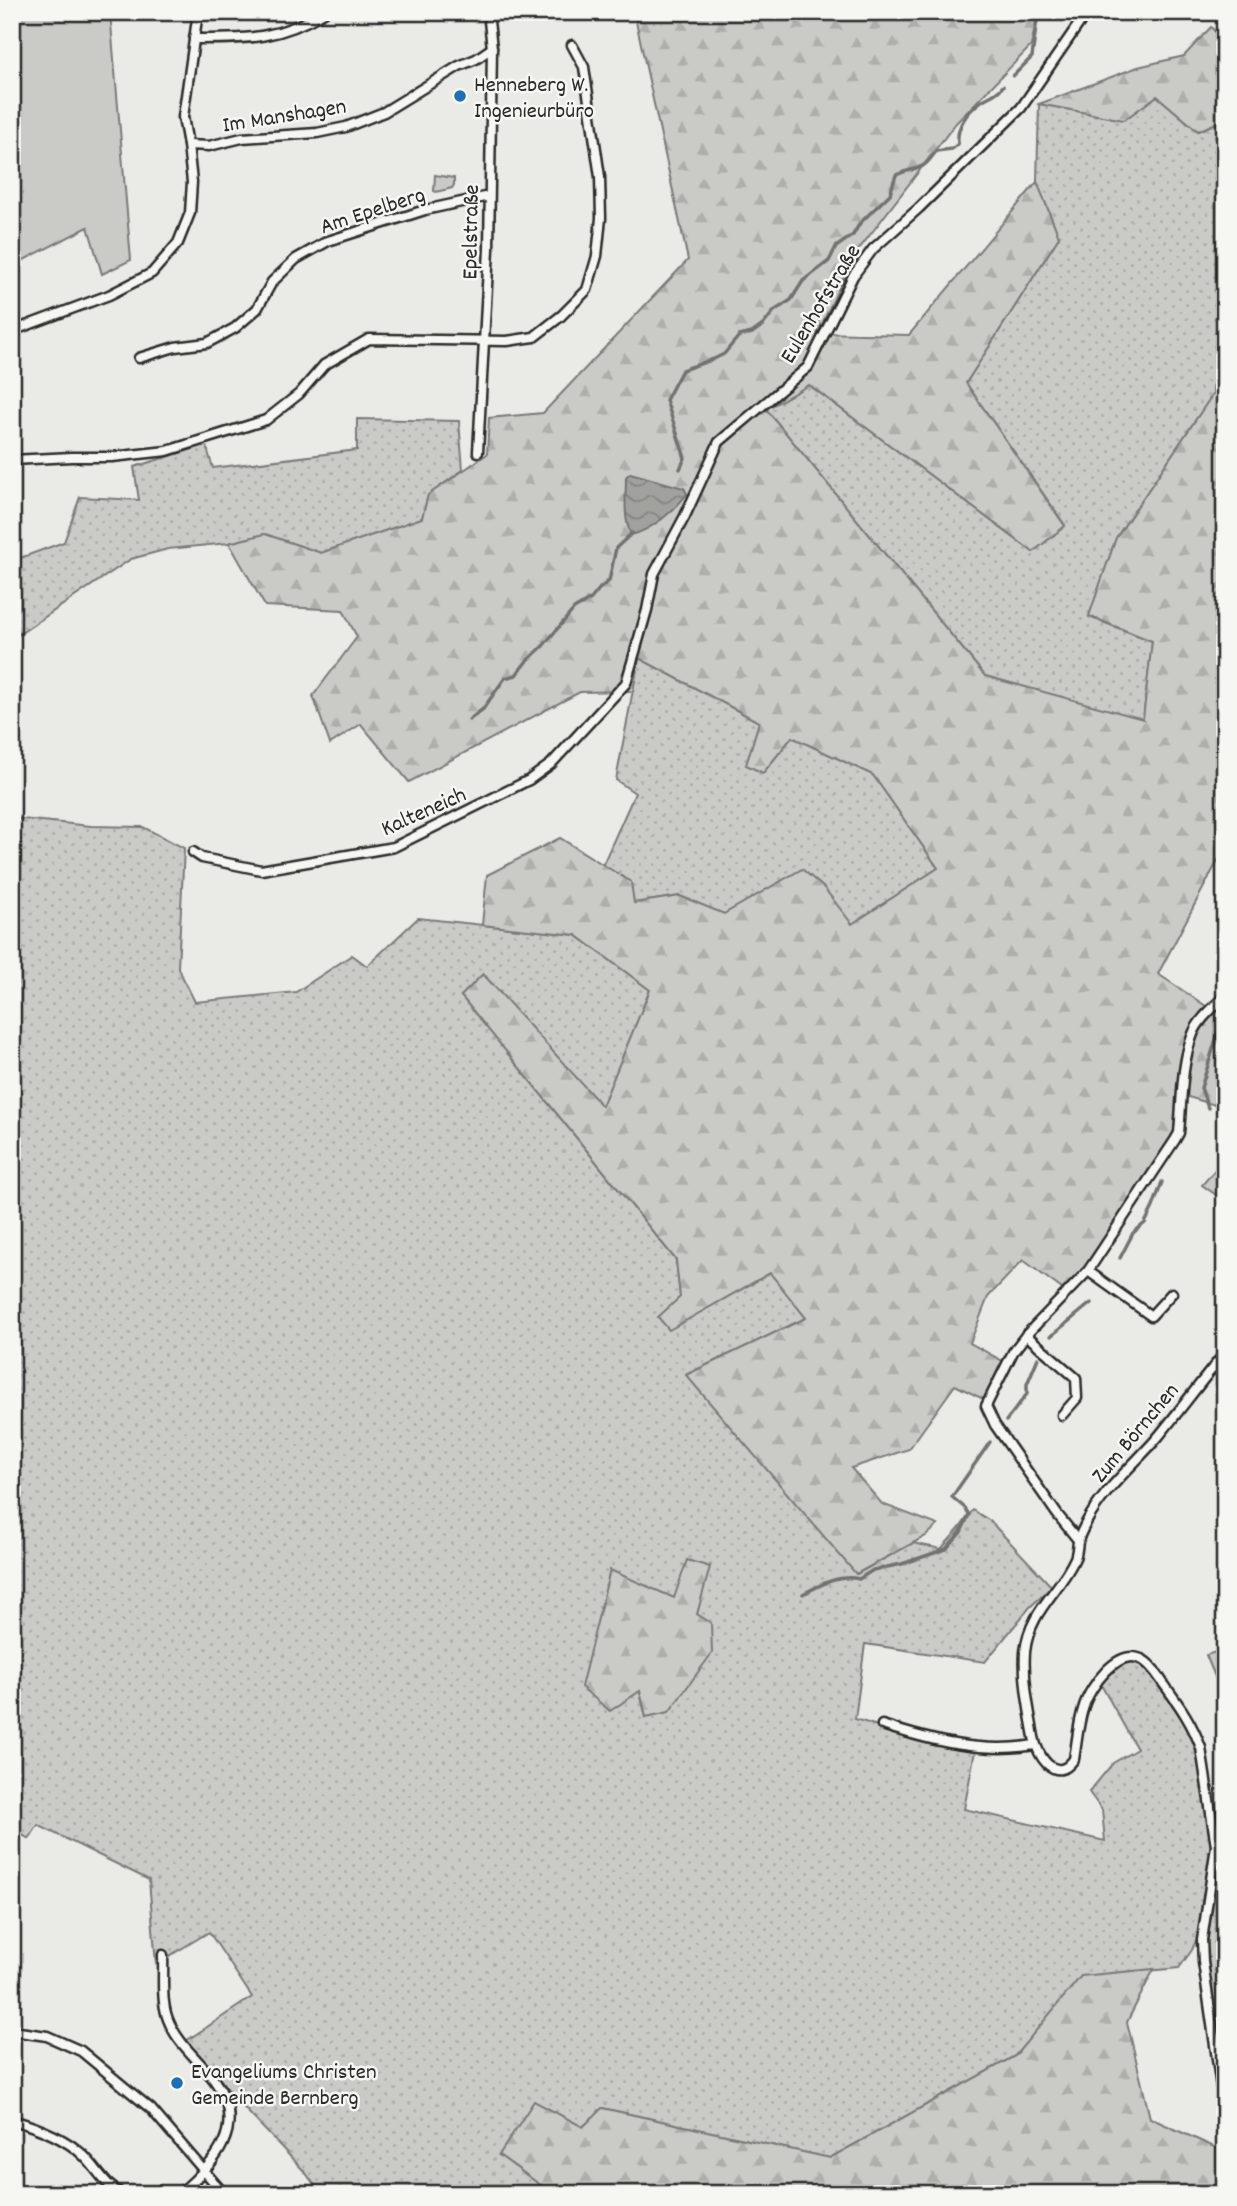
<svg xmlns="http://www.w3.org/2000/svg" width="1237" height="2206" viewBox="0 0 1237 2206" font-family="Dekko,sans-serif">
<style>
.grass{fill:url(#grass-dots);stroke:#7a7a79;stroke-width:2;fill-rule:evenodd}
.forest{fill:url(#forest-firs);stroke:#7a7a79;stroke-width:2}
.green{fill:#cacac7;stroke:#7a7a79;stroke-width:2}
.water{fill:url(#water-waves);stroke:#727270;stroke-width:2}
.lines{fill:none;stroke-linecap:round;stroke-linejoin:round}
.stream{stroke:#727270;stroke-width:3.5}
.street-casing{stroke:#2b2b2b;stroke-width:13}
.street{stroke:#f6f6f2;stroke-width:8}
.poi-dot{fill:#1f6fb2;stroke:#f6f6f2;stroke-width:2.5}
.labels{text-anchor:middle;stroke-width:5;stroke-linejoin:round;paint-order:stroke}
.poi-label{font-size:23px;fill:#2b2b2b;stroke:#f6f6f2;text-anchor:start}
.street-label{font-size:23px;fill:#2b2b2b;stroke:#f6f6f2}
</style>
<defs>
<pattern id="grass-dots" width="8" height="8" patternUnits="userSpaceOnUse" patternTransform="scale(1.75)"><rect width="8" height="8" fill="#cacac7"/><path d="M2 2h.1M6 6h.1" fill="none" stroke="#aeaeab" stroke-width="1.8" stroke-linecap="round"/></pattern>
<pattern id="forest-firs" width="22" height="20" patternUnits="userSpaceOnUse" patternTransform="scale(1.75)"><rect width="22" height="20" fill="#cacac7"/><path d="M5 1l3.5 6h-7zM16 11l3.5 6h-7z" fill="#aeaeab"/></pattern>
<pattern id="water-waves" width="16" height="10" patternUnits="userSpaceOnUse" patternTransform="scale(1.75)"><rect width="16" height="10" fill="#a1a19e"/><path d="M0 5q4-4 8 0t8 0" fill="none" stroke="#838381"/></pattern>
</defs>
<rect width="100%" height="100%" fill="#eaeae6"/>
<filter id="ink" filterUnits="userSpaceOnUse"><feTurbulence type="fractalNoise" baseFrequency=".0143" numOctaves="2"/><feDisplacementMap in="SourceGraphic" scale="14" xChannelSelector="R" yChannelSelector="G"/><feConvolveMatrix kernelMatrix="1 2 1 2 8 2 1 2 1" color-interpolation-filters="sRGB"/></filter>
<g filter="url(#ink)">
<g class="grass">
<path d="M 1157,96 L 1198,131 L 1225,119 L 1225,317 L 1219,322 L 1213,394 L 1116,538 L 1089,617 L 1152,641 L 1143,720 L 985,676 L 766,409 L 809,385 L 1033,552 L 1065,525 L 966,383 L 1059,237 L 1037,182 L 1039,104 L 1124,120 Z"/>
<path d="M 357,419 L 459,421 L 463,470 L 428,495 L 422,518 L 321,553 L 265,534 L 229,543 L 168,549 L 131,559 L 12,639 L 12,561 L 64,542 L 80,497 L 139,500 L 134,467 L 206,445 L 213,468 L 357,450 Z"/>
<path d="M 639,658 L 759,722 L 747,765 L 763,773 L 792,737 L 873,775 L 938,868 L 852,924 L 802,870 L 724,914 L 680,896 L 634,903 L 603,864 L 635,793 L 616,780 Z"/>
<path d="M 12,818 L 91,826 L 143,827 L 184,848 L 178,968 L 195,1002 L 296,992 L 352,955 L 367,966 L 418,918 L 576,935 L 650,990 L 602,1107 L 483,974 L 461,996 L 676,1260 L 680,1297 L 670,1329 L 771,1273 L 806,1318 L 687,1374 L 857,1574 L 913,1543 L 941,1549 L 959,1529 L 973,1510 L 990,1521 L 1052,1587 L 1030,1607 L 985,1662 L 865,1644 L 855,1719 L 919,1739 L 975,1751 L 964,1809 L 1105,1841 L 1102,1810 L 1089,1792 L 1113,1763 L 1137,1749 L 1100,1683 L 1119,1664 L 1130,1661 L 1143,1666 L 1183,1717 L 1197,1748 L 1212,1845 L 1200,1931 L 1192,1950 L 1179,1968 L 1082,1977 L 1015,2056 L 830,2158 L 603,2108 L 583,2127 L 499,2155 L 553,2194 L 321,2194 L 305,2172 L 245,2109 L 186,2041 L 252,1997 L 209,1932 L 156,1964 L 149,1880 L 38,1825 L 29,1839 L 12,1828 ZM 709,1567 L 697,1614 L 646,1717 L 610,1571 L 674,1598 Z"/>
<path d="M 1219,1845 L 1224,1846 L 1225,2096 L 1205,1964 Z"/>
</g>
<g class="forest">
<path d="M 634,12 L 888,12 L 894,16 L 897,12 L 1038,12 L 1031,46 L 956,123 L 853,257 L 818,333 L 909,335 L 1037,182 L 1059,237 L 966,383 L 1065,526 L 1033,552 L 809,385 L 766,409 L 985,676 L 1143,719 L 1152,641 L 1089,616 L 1116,538 L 1213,394 L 1219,322 L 1225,317 L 1225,847 L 1158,974 L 1209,1008 L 1225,992 L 1225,1108 L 1185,1096 L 1177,1132 L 1087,1271 L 1066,1292 L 1023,1260 L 988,1297 L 970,1343 L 1006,1363 L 987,1401 L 955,1385 L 909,1449 L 851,1468 L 882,1504 L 938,1525 L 926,1536 L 856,1574 L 686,1375 L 806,1318 L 770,1273 L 669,1330 L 658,1317 L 680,1297 L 676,1260 L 461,996 L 483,974 L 602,1106 L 650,990 L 576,935 L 482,925 L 487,875 L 560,838 L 631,882 L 634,903 L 680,896 L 724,914 L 802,869 L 824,888 L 852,924 L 938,868 L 873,775 L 792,737 L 763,773 L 746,765 L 759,722 L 639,658 L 633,691 L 580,692 L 409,782 L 361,724 L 330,744 L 313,696 L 357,637 L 343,610 L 265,606 L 229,543 L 265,534 L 321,553 L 422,518 L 428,495 L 487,454 L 489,418 L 543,413 L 688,260 Z"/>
<path d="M 1211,27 L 1225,42 L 1225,119 L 1198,131 L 1157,96 L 1124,120 L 1039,104 L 1138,67 L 1184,56 Z"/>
<path d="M 1225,1158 L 1225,1201 L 1202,1185 Z"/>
<path d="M 687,1560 L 710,1567 L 697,1614 L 711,1623 L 712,1653 L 669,1712 L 646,1717 L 640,1691 L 610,1711 L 581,1687 L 610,1570 L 674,1598 Z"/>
<path d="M 1225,1649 L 1225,1690 L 1221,1691 L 1206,1655 Z"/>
<path d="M 1154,1969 L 1127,2022 L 1150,2118 L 1225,2152 L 1225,2194 L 553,2194 L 499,2155 L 534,2101 L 583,2127 L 602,2108 L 830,2158 L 1015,2056 L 1081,1976 Z"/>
</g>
<g class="green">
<path d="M 12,12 L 110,12 L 131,260 L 102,274 L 88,227 L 12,266 Z"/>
<path d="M 435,175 L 454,178 L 454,185 L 452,188 L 436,192 L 434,191 Z"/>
</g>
<path class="water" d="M 630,473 L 684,488 L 687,494 C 674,511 652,530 631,535 C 623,518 626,495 626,477 Z"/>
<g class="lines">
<g class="stream">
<path d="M 1013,76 L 1032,57 L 1038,12"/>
<path d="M 680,469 L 685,458 L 666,400 L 682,370 L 714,359 L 724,354 L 739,336 L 752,333 L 763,325 L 774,311 L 791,300 L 803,281 L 829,261 L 836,247 L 853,235 L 860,223 L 890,194 L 896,175 C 918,165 921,174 936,151 L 952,149 L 958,144 C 956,126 966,113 980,102 C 988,96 997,95 1003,86"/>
<path d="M 469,720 L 483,709 L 505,678 L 516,675 L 526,662 L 543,646 L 574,609 L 591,599 L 600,588 L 609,581 L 616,548 L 632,533"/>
<path d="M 1208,1108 L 1201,1088 L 1219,1030 L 1225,1023"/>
<path d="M 1120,1258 L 1133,1233 L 1145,1223 L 1153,1207 L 1162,1182"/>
<path d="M 1051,1336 L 1091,1303"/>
<path d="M 1006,1421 L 1027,1394 L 1027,1384 L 1038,1358"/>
<path d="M 803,1594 C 820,1585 839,1574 859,1579 L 873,1570 L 902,1564 L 946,1549 L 961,1532 L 969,1515 L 965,1508 L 952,1497 L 990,1442"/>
</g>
<g class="street-casing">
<g id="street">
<path d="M 194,39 C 246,39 278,40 324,12"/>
<path d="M 188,145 L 209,146 L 242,138 L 317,133 L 346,127 L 384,112 L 459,66 L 476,59 L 492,48"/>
<path d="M 12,331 L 109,295 L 152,273 L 178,243 L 190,213 L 192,182 L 188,145 L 183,117 L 198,12"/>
<path d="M 139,358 L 175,347 L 207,343 L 235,328 L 257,309 L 272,282 L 296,259 L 328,241 L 425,210 L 489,196"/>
<path d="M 478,452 L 489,249 L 492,48 L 488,12"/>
<path d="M 12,460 L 72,457 L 112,457 L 167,451 L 266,420 L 299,394 L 324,365 L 369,339 L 507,341 L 534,337 L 561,316 L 587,290 L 597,256 L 601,218 L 600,177 L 584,67 L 572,45"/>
<path d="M 193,852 L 202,858 L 261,870 L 394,847 L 529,780 L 551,764 L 626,683 L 647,610 L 654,574 L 685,516 L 719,442 L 808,367 L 853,276 L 873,249 L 919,208 L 1021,108 L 1087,12"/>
<path d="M 1088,1271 L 1151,1316 L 1172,1293"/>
<path d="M 1026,1335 L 1076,1378 L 1077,1398 L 1062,1415"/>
<path d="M 1225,1353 C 1202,1380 1181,1409 1158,1437 C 1134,1465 1104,1489 1086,1523 C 1083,1529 1079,1536 1078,1542 C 1077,1548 1077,1553 1075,1558 C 1060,1592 1029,1611 1025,1652 C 1023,1680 1029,1709 1034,1737 C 1037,1756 1056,1785 1074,1759 C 1077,1742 1078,1723 1084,1706 C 1090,1687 1117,1648 1141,1659 C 1152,1664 1159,1678 1166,1687 C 1180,1706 1193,1725 1201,1748 L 1216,1846 L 1202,1940 L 1203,1962 L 1221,2087 L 1225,2103"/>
<path d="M 1078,1540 L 1057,1514 L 995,1425 L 986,1406 L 1013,1352 L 1026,1335 L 1088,1271 L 1175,1140 L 1179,1133 C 1182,1101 1181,1064 1193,1034 C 1199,1019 1214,1007 1225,996"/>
<path d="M 882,1725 C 932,1741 982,1754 1035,1745"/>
<path d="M 163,1955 C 164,1977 160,2004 170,2024 C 180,2046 200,2061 214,2080 C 249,2126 215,2164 179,2194"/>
<path d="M 12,2031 L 47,2036 L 81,2051 L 151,2109 L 224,2194"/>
<path d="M 12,2120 C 37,2127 64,2137 83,2155 C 97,2168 104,2185 122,2194"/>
</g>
</g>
<use href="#street" class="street"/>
</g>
</g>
<g class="poi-dot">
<circle cx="460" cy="96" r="7"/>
<circle cx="177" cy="2083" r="7"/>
</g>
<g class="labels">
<g class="poi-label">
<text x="474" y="91">Henneberg W.<tspan x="474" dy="26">Ingenieurbüro</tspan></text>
<text x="191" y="2078">Evangeliums Christen<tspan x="191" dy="26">Gemeinde Bernberg</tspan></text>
</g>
<g class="street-label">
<text transform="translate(284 114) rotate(-9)" y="8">Im Manshagen</text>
<text transform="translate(372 209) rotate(-18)" y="8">Am Epelberg</text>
<text transform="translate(469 232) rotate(-89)" y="8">Epelstraße</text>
<text transform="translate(819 303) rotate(-59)" y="8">Eulenhofstraße</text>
<text transform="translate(423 810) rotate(-24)" y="8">Kalteneich</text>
<text transform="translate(1134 1432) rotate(-50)" y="8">Zum Börnchen</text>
</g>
</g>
<rect width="1237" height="2206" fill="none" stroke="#f6f6f2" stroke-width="42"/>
<rect x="21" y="21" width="1195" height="2164" fill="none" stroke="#2b2b2b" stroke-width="2.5" filter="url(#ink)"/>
</svg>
